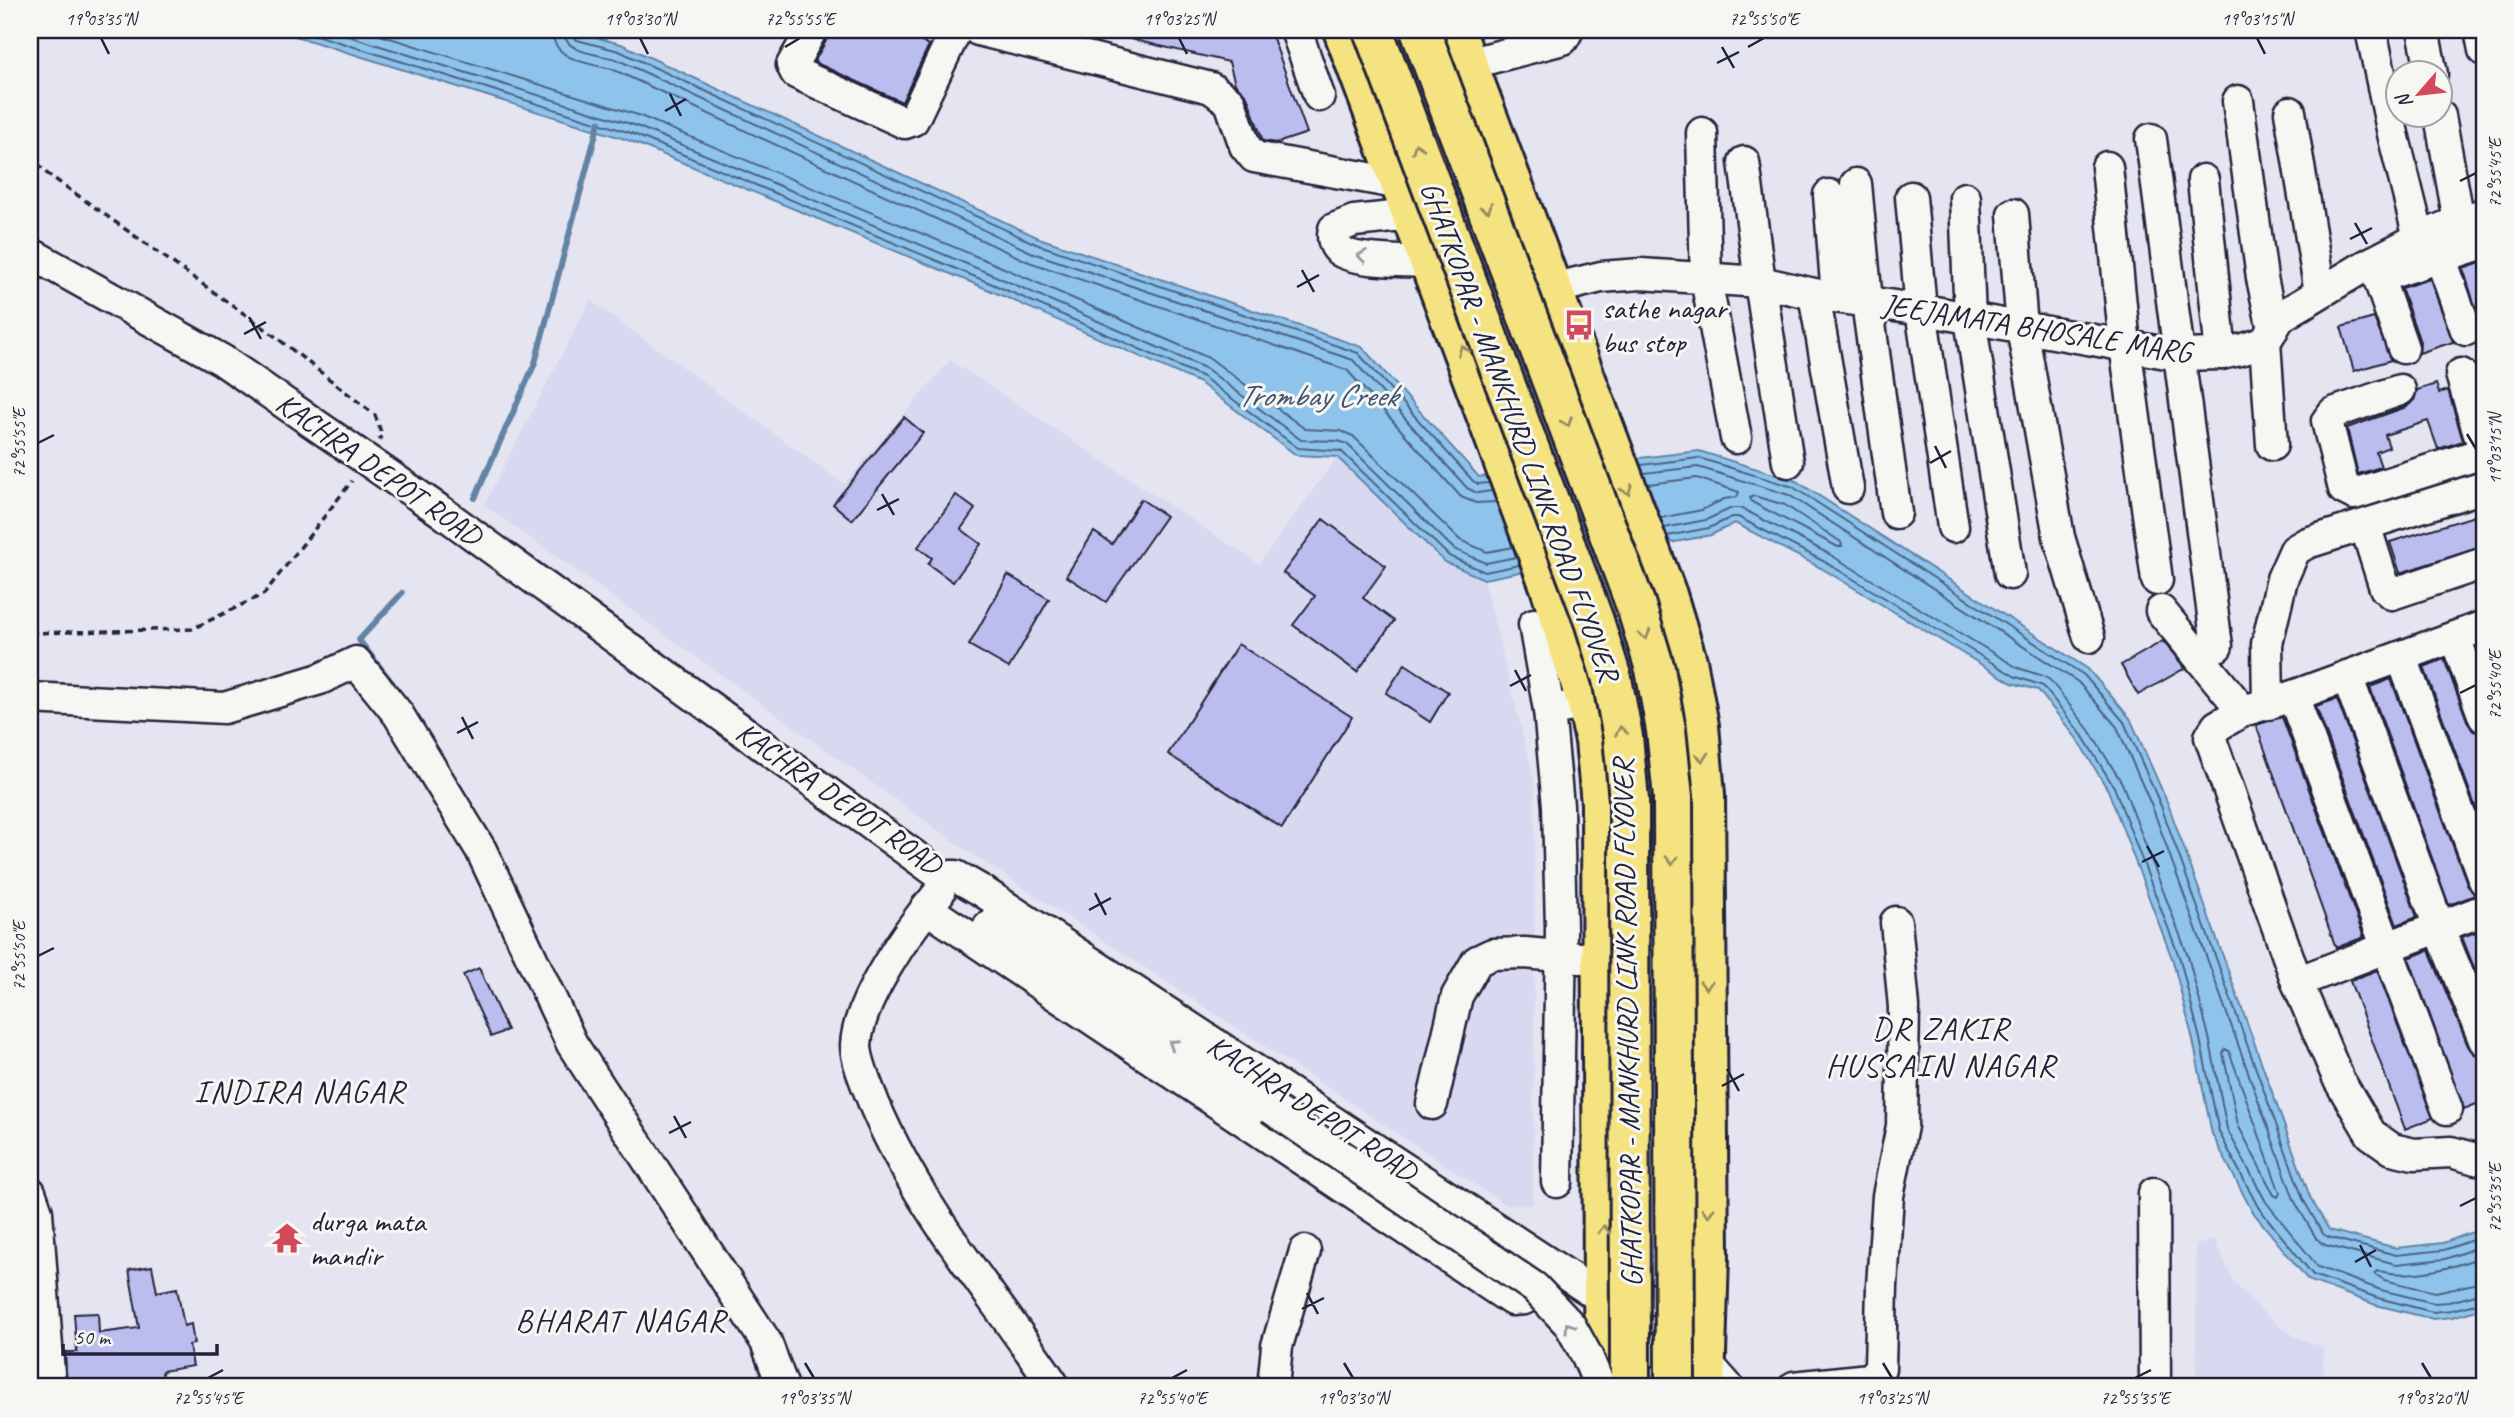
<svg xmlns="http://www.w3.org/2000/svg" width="2514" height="1417" viewBox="0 0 2514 1417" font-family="Caveat,sans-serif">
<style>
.built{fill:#d8d9f0}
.water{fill:#8ec4ec;stroke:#6383a5;stroke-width:2}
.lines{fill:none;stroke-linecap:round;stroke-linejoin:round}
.shore{stroke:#4d6382;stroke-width:2}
.stream{stroke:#6383a5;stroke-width:6}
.building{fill:#bbbdef;stroke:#22223b;stroke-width:2}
.minor-casing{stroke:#22223b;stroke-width:35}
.highway-casing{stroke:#22223b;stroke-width:44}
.path{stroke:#22223b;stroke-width:3.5;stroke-dasharray:7 5;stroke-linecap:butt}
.minor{stroke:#f6f6f2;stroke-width:30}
.highway{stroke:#f5e382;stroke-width:38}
.minor-bridge-casing{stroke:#22223b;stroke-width:35;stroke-linecap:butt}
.highway-bridge-casing{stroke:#22223b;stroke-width:44;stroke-linecap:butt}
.minor-bridge{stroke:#f6f6f2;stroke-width:30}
.highway-bridge{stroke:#f5e382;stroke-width:38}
.oneway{stroke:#968c62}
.oneway2{stroke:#9797a0}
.ticks{fill:none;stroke:#22223b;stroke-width:2.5}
.labels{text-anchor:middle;stroke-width:6;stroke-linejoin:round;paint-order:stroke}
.poi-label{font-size:30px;fill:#22223b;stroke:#f6f6f2;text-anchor:start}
.street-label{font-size:30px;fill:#22223b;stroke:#f6f6f2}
.water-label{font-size:32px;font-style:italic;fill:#425370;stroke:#f6f6f2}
.neighbourhood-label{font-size:32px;letter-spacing:2px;fill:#22223b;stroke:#f6f6f2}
.neatline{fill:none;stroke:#22223b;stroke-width:2.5}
.ticks-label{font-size:18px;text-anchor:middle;fill:#22223b}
</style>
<rect width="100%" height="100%" fill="#e4e5f1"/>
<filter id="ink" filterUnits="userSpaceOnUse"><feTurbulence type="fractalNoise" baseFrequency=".0143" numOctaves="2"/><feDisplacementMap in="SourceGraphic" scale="14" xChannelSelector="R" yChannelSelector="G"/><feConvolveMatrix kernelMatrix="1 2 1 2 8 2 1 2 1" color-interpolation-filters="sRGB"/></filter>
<g filter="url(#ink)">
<g class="built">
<path d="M 590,300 L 844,484 L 950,360 L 1259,564 L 1337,457 L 1445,562 L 1484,579 L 1535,784 L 1533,1205 L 1506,1205 L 960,846 L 484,505 Z"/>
<path d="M 2214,1239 L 2234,1283 L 2265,1314 L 2294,1336 L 2323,1347 L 2324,1387 L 2196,1387 L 2196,1245 Z"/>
</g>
<path class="water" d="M 276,30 L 567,30 L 621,44 L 1039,238 L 1362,347 L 1479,477 L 1699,451 L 1796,481 L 2088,669 L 2130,718 L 2168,804 L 2310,1197 L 2329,1230 L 2396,1248 L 2443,1243 L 2484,1228 L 2484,1308 L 2452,1317 L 2433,1319 L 2376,1305 L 2308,1280 L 2252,1211 L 2212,1134 L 2193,1040 L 2173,961 L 2108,790 L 2077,739 L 2038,690 L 2012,683 L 1821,568 L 1735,523 L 1711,535 L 1484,579 L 1445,562 L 1337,457 L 1296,455 L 1200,383 L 987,289 L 628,140 Z"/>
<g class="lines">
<g class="shore">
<path d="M 300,30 L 631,133 L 990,283 L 1203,377 L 1298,448 L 1341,451 L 1449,556 L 1485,572 L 1519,565"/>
<path d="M 329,30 L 634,125 L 993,275 L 1207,369 L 1301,440 L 1338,441 L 1347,444 L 1454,549 L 1486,563 L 1516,557"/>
<path d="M 364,30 L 638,115 L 997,265 L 1211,359 L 1305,429 L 1341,431 L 1353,436 L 1460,540 L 1487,552 L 1513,547"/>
<path d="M 552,30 C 553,61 588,63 612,69 L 1029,262 L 1347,370 L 1461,497 L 1476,503 L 1496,502"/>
<path d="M 563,30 C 564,53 597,54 616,59 L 1033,253 L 1353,360 L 1467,488 L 1477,493 L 1492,491"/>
<path d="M 572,30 L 572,35 L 577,40 L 619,51 L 1036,244 L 1358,353 L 1473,481 L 1478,484 L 1489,483"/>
<path d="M 1641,465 L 1699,458 L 1793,487 L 2084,675 L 2124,722 L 2161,806 L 2303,1199 L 2323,1234 L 2328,1237 L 2396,1255 L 2444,1250 L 2484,1236"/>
<path d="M 1644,473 L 1698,467 L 1789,495 L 2078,682 L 2117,727 L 2153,809 L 2295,1202 L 2316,1238 L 2325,1245 L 2396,1264 L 2445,1259 L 2484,1245"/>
<path d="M 1648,484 L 1697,478 L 1739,492 L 1737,497 L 1724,499 L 1702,510 L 1660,518"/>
<path d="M 1754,496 L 1785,505 L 1841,542 L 1842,546 L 1838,547 L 1752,502 L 1750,498 Z"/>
<path d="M 1664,528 L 1706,520 L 1732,508 L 1741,508 L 1829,554 L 2018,668 L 2043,676 L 2050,680 L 2089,730 L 2122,783 L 2188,956 L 2209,1037 L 2227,1129 L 2266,1202 L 2318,1267 L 2381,1290 L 2434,1303 L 2449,1302 L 2484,1293"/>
<path d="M 1667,536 L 1709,528 L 1732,517 L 1738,517 L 1825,562 L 2014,676 L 2043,686 L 2082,735 L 2114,787 L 2180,959 L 2200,1039 L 2219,1132 L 2258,1207 L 2313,1275 L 2378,1298 L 2433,1312 L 2451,1310 L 2484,1302"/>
<path d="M 2225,1049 L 2229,1051 L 2280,1193 L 2278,1197 L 2274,1195 L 2238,1125 L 2223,1053 Z"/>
<path d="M 2484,1256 C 2451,1268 2414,1279 2378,1271 L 2375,1274 L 2384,1280 L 2435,1292 L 2484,1282"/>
</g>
<g class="stream">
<path d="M 475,498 L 535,363 L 599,122"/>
<path d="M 393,684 L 359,640 L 402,593"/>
</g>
</g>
<g class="building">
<path d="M 827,30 L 895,30 L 929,45 L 902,102 L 814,62 L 826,41 Z"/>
<path d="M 1118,30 L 1270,30 L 1307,133 L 1277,143 L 1263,141 L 1247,96 L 1235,84 L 1229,62 L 1117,36 Z"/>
<path d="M 2484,261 L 2484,331 L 2483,332 L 2463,268 Z"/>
<path d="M 2430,279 L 2453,342 L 2419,353 L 2420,342 L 2401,288 Z"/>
<path d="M 2374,318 L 2391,360 L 2354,371 L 2341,327 Z"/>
<path d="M 2436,384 L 2439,393 L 2448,390 L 2463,441 L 2438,449 L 2428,421 L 2385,435 L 2389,447 L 2376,452 L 2381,467 L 2358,474 L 2347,428 L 2406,407 L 2414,401 L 2417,390 Z"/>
<path d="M 904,417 L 923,433 L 852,520 L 833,504 Z"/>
<path d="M 956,495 L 975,509 L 961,529 L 981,544 L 953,582 L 928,564 L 932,558 L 918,547 Z"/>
<path d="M 1141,499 L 1166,516 L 1106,602 L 1066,576 L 1094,532 L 1112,544 Z"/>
<path d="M 2484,513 L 2484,546 L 2400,573 L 2390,542 Z"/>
<path d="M 1323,519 L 1386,566 L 1363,598 L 1394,621 L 1357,672 L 1293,625 L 1315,596 L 1283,573 Z"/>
<path d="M 1008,575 L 1049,599 L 1009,668 L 969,645 Z"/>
<path d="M 2163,641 L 2185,668 L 2138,695 L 2121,665 Z"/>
<path d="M 1238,644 L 1352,717 L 1282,828 L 1168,754 Z"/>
<path d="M 2444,659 L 2468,723 L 2473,731 L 2484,734 L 2484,830 L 2424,667 Z"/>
<path d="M 1405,664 L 1448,692 L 1430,722 L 1386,693 Z"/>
<path d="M 2391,679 L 2468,886 L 2475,895 L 2449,905 L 2370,687 Z"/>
<path d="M 2337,699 L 2417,917 L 2397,925 L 2316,706 Z"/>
<path d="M 2282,717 L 2364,937 L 2336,948 L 2256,725 Z"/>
<path d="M 2484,929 L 2484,993 L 2462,937 Z"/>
<path d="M 2429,950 L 2468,1046 L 2474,1054 L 2484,1057 L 2484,1101 L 2464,1109 L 2409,958 Z"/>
<path d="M 479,968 L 507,1030 L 491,1037 L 463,975 Z"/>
<path d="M 2377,970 L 2433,1118 L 2405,1129 L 2350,981 Z"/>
<path d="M 152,1266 L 157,1292 L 177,1288 L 184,1326 L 191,1324 L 194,1344 L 189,1345 L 193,1366 L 162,1371 L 163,1384 L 120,1387 L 67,1387 L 65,1352 L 77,1352 L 74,1314 L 98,1313 L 99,1333 L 139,1328 L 129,1270 Z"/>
</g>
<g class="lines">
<g class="minor-casing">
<g id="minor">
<path d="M 978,30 L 1211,88 L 1230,102 L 1245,146 L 1254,157 L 1401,184"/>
<path d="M 1296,30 L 1319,96"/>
<path d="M 2371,30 L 2393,134 L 2419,238"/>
<path d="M 2423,30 L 2432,74"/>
<path d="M 2480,30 L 2484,50"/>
<path d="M 810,33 L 792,65 L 796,73 L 905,123 L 913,120 L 956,30"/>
<path d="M 1468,64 L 1563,39 L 1568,30"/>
<path d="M 2238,101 L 2262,278 L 2273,329"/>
<path d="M 2290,112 L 2320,292"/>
<path d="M 2440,116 L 2459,221"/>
<path d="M 1702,133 L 1706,279 L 1736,438"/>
<path d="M 2151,139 L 2217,646"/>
<path d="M 1744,162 L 1760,282 L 1788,462"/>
<path d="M 2107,167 L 2125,345 L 2157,580"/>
<path d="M 2203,180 L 2221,354"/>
<path d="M 1856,184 L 1867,302 L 1896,513"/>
<path d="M 1829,195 L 1837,297"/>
<path d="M 1911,197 L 1921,310 L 1953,527"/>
<path d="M 1965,198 L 1970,319 L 2010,574"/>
<path d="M 2013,214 L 2022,328 L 2059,537 L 2089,637"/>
<path d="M 1412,215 L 1354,221 L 1334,229 C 1332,236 1333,244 1339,250 C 1353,262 1411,261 1430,262"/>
<path d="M 2434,239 L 2466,330"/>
<path d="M 30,253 L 222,360 L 442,512 L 942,876 L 956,876 L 982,891 L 1603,1299 L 1694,1300"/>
<path d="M 2373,262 L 2403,348"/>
<path d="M 2379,277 L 2484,243"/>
<path d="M 1552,289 L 1601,277 L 1641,274 L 1760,282 L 1814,294 L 1935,312 L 2178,355 L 2221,354 L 2244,349 L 2265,342 L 2280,317 L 2365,266 L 2419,238 L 2459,221 L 2484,214"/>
<path d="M 1814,294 L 1848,488"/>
<path d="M 2265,342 L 2272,445"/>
<path d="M 2400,390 L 2333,413 L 2327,421 L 2344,489 L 2354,494 L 2477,455 L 2483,447 L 2461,374"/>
<path d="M 2365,525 L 2385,588 L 2392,594 L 2484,563"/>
<path d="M 2161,611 L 2243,711"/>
<path d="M 1534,624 L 1549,710"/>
<path d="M 2484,626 L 2293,696 L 2243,711 L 2217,726 L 2210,737 L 2297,982 L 2339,1080 L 2371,1134 L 2392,1149 L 2414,1154 L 2451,1152 L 2476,1159 L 2484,1158"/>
<path d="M 2457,643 L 2484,717"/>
<path d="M 2405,666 L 2484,880"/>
<path d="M 2347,676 L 2439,927 L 2484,1040"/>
<path d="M 2293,696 L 2447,1109"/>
<path d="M 30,698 L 224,708 L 320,679 L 356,662 L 398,714 L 481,850 L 572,1044 L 766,1342 L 783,1387"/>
<path d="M 2268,704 L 2267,644 L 2282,579 L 2295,550 L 2307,543 L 2484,487"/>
<path d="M 939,893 C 910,927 858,1001 856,1045 C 856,1062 869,1090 875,1106 C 920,1211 992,1293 1055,1387"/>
<path d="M 926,908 L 1512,1300 L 1524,1299 L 1549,1267"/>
<path d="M 989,926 L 1271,1108"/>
<path d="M 2297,982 L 2484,910"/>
<path d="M 1432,1104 L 1457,996 L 1477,961 L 1492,954 L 1525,953 L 1580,958"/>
<path d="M 1557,1182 L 1561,929 L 1558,806 L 1549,710 L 1587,704"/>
<path d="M 30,1192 L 37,1212 L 50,1387"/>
<path d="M 2154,1193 L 2155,1387"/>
<path d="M 1610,1340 L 1706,1362 L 1728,1387"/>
<path d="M 1273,1387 L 1277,1346 L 1305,1251"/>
<path d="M 1794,1387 L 1869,1379 L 1880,1368 L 1882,1286 L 1888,1196 L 1902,1126 L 1904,1007 L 1896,922"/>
</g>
</g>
<g class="highway-casing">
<g id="highway">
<path d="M 1343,30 L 1550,587 L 1587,704 L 1595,741 L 1601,803 L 1603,1299 L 1606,1387"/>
<path d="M 1455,30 L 1667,595 L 1687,661 L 1699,726 L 1705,795 L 1709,1256 L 1705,1387"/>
</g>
</g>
<g class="path">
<path d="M 30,154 L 45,172 L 267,330 L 375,415 L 382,435 L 379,440"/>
<path d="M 30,633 L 192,629 L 264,594 L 352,481"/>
</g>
<use href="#minor" class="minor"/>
<use href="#highway" class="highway"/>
<g class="minor-bridge-casing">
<path id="minor-bridge" d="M 1271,1108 L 1535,1288 L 1570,1325 L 1587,1356 L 1600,1387"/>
</g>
<g class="highway-bridge-casing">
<g id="highway-bridge">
<path d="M 1373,30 L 1594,621 L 1612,679 L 1623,737 L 1629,800 L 1630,1387"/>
<path d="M 1420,30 L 1636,606 L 1655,669 L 1666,730 L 1673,797 L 1675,1387"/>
</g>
</g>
<use href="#minor-bridge" class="minor-bridge"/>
<use href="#highway-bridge" class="highway-bridge"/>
</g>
<defs><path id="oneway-chevron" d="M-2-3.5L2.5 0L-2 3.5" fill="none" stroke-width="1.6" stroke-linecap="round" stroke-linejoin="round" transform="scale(1.75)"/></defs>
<g class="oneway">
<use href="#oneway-chevron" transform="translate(1417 148) rotate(-110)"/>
<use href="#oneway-chevron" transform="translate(1487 208) rotate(69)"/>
<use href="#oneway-chevron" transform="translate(1463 350) rotate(-110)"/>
<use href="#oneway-chevron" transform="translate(1567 422) rotate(69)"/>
<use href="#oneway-chevron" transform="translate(1627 490) rotate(69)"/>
<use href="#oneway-chevron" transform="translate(1645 635) rotate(73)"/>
<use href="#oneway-chevron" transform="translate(1621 731) rotate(-99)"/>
<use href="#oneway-chevron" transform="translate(1702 757) rotate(85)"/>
<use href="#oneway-chevron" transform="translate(1672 860) rotate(90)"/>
<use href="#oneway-chevron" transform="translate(1706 985) rotate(90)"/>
<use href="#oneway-chevron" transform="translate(1708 1212) rotate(90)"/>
<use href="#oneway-chevron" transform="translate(1604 1230) rotate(-90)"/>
</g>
<g class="oneway2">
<use href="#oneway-chevron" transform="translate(1362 256) rotate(-173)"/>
<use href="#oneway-chevron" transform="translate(1173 1044) rotate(-147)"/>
<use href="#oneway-chevron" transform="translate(1569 1327) rotate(-125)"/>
</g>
</g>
<path class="ticks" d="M 101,38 L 109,54M 640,38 L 648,54M 1179,38 L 1187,54M 2257,38 L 2265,54M 785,47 L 800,38M 1722,47 L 1734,68M 1748,47 L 1764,38M 1717,63 L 1739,52M 670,94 L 681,116M 665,111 L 686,99M 2460,181 L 2476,173M 2355,223 L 2367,244M 2350,239 L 2372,228M 1302,270 L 1314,292M 1297,287 L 1319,275M 249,317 L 261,339M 244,334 L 266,322M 2467,434 L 2476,449M 38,443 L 54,435M 1935,446 L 1946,468M 1930,463 L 1951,451M 882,494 L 894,515M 877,510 L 899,499M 1515,670 L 1526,691M 1510,686 L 1531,675M 2460,693 L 2476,685M 462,717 L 473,739M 457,733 L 478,722M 2147,846 L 2159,867M 2142,862 L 2164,851M 1095,893 L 1106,915M 1089,910 L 1111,898M 38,956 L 54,948M 1727,1069 L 1739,1091M 1722,1086 L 1744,1074M 674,1116 L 686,1138M 669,1133 L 691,1122M 2460,1206 L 2476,1198M 2360,1245 L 2371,1267M 2355,1262 L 2376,1250M 1307,1293 L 1318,1314M 1302,1309 L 1324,1298M 805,1363 L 814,1378M 1344,1363 L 1353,1378M 1883,1363 L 1892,1378M 2422,1363 L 2431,1378M 208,1378 L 223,1370M 1172,1378 L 1187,1370M 2135,1378 L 2151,1370"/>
<defs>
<g id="bus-bare" transform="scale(2.415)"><path d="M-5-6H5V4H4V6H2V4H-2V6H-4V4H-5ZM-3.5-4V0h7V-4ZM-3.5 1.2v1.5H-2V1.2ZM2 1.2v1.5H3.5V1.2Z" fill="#d1495b" stroke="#f6f6f2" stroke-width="2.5" paint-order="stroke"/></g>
<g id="temple-bare" transform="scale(2.415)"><path d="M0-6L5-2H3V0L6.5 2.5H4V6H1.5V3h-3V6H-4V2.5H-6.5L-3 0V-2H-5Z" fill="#d1495b" stroke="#f6f6f2" stroke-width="2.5" paint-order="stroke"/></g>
</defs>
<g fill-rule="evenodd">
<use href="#bus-bare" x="1579" y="325"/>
<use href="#temple-bare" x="287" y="1238"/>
</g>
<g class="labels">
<g class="poi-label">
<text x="1602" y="318">sathe nagar<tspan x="1602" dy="34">bus stop</tspan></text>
<text x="310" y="1231">durga mata<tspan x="310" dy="34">mandir</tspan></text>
</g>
<g class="street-label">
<text transform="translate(2037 328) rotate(9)" y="10">JEEJAMATA BHOSALE MARG</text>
<text transform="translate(1520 431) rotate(70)" y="10">GHATKOPAR - MANKHURD LINK ROAD FLYOVER</text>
<text transform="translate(379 469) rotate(35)" y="10">KACHRA DEPOT ROAD</text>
<text transform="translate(839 798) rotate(35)" y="10">KACHRA DEPOT ROAD</text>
<text transform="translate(1627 1023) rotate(-91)" y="10">GHATKOPAR - MANKHURD LINK ROAD FLYOVER</text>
<text transform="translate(1312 1108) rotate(33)" y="10">KACHRA DEPOT ROAD</text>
</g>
<g class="water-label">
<text x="1317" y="406">Trombay Creek</text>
</g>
<g class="neighbourhood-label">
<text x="1941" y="1039">DR ZAKIR<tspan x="1941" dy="37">HUSSAIN NAGAR</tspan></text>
<text x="300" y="1102">INDIRA NAGAR</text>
<text x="621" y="1331">BHARAT NAGAR</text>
</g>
</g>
<rect width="2514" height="1417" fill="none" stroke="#f6f6f2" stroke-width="77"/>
<g transform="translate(2419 94) rotate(242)"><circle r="33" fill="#f6f6f2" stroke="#a1a1a9" stroke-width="2"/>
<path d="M0-5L12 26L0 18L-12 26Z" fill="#d1495b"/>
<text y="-10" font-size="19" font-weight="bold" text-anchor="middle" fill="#22223b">N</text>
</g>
<path d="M63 1344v10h154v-10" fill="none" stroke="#22223b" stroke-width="3.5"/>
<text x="74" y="1344" font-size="21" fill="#22223b" stroke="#f6f6f2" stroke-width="5" paint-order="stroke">50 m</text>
<rect x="38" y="38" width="2438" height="1340" class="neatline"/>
<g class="ticks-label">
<text x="101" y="25">19°03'35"N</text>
<text x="640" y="25">19°03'30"N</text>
<text x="800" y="25">72°55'55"E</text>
<text x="1179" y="25">19°03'25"N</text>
<text x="1764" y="25">72°55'50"E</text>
<text x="2257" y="25">19°03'15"N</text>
<text transform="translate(2495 173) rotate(-90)" y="6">72°55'45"E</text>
<text transform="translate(19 443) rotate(-90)" y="6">72°55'55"E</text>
<text transform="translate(2495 449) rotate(-90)" y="6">19°03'15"N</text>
<text transform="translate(2495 685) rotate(-90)" y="6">72°55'40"E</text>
<text transform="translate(19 956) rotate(-90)" y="6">72°55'50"E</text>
<text transform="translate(2495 1198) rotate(-90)" y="6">72°55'35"E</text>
<text x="208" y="1404">72°55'45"E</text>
<text x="814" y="1404">19°03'35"N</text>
<text x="1172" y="1404">72°55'40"E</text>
<text x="1353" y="1404">19°03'30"N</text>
<text x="1892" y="1404">19°03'25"N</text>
<text x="2135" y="1404">72°55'35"E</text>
<text x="2431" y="1404">19°03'20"N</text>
</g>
</svg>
